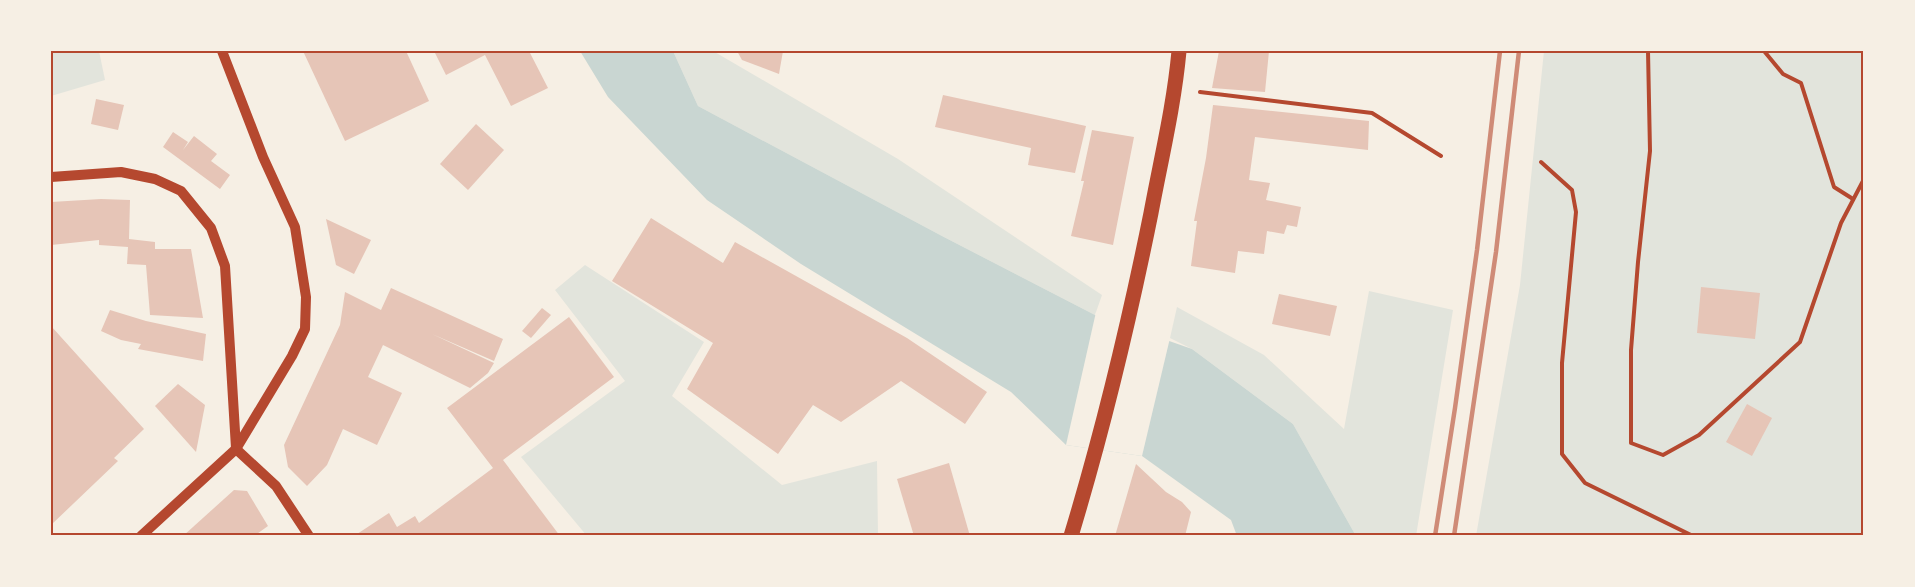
<svg xmlns="http://www.w3.org/2000/svg" width="1915" height="587" viewBox="0 0 1915 587" font-family="Lato,sans-serif">
<style>
.green{fill:#e2e4dc}
.water{fill:#c9d6d2}
.pier{fill:#f6efe4}
.building{fill:#e6c5b7}
.lines{fill:none;stroke-linecap:round;stroke-linejoin:round}
.path{stroke:#b5482f;stroke-width:4}
.minor{stroke:#b5482f;stroke-width:6}
.tertiary{stroke:#b5482f;stroke-width:10}
.primary{stroke:#b5482f;stroke-width:15}
.rail{stroke:#cf8b77;stroke-width:4.5}
.neatline{fill:none;stroke:#b5482f;stroke-width:2}
</style>
<rect width="100%" height="100%" fill="#f6efe4"/>
<g class="green">
<path d="M 51,51 L 99,51 L 105,80 L 51,96 Z"/>
<path d="M 673,51 L 713,51 L 898,159 L 1102,295 L 1095,315 L 942,236 L 698,106 Z"/>
<path d="M 1544,51 L 1864,51 L 1864,536 L 1476,536 L 1520,285 Z"/>
<path d="M 585,265 L 704,342 L 672,396 L 782,485 L 877,461 L 878,536 L 587,536 L 521,457 L 625,381 L 555,290 Z"/>
<path d="M 1369,291 L 1453,310 L 1416,536 L 1356,536 L 1293,424 L 1192,349 L 1170,338 L 1177,307 L 1264,355 L 1344,429 Z"/>
</g>
<path class="water" d="M 580,51 L 673,51 L 698,106 L 942,236 L 1095,315 L 1192,349 L 1293,424 L 1356,536 L 1237,536 L 1231,520 L 1142,456 L 1066,445 L 1011,392 L 801,264 L 707,200 L 608,97 Z"/>
<path class="pier" d="M 1096,312 L 1170,338 L 1142,456 L 1066,445 Z"/>
<g class="building">
<path d="M 303,51 L 406,51 L 429,101 L 345,141 Z"/>
<path d="M 434,51 L 529,51 L 548,88 L 511,106 L 485,55 L 446,75 Z"/>
<path d="M 737,51 L 783,51 L 779,74 L 742,60 Z"/>
<path d="M 1219,51 L 1269,51 L 1265,92 L 1212,88 Z"/>
<path d="M 943,95 L 1086,126 L 1075,173 L 1028,165 L 1031,148 L 935,127 Z"/>
<path d="M 96,99 L 124,105 L 118,130 L 91,124 Z"/>
<path d="M 1213,105 L 1369,121 L 1368,150 L 1255,137 L 1249,180 L 1270,183 L 1266,200 L 1301,207 L 1297,227 L 1287,225 L 1284,234 L 1267,231 L 1264,254 L 1238,251 L 1235,273 L 1191,266 L 1197,221 L 1194,221 L 1206,158 Z"/>
<path d="M 476,124 L 504,150 L 468,190 L 440,164 Z"/>
<path d="M 1092,130 L 1134,137 L 1113,245 L 1071,236 L 1084,181 L 1081,181 Z"/>
<path d="M 173,132 L 188,142 L 183,150 L 194,136 L 217,154 L 211,161 L 230,175 L 220,189 L 163,147 Z"/>
<path d="M 101,199 L 130,200 L 129,239 L 155,242 L 155,249 L 191,249 L 203,318 L 150,315 L 146,265 L 127,264 L 128,247 L 99,245 L 99,240 L 51,245 L 51,202 Z"/>
<path d="M 651,218 L 723,263 L 735,242 L 907,338 L 987,392 L 965,424 L 901,381 L 841,422 L 813,405 L 778,454 L 687,389 L 713,343 L 612,281 Z"/>
<path d="M 326,219 L 371,240 L 354,274 L 336,265 Z"/>
<path d="M 1701,287 L 1760,293 L 1755,339 L 1697,333 Z"/>
<path d="M 391,288 L 503,339 L 494,361 L 432,334 L 494,363 L 488,373 L 470,388 L 383,345 L 368,377 L 402,393 L 377,445 L 343,429 L 327,465 L 307,486 L 288,467 L 284,445 L 340,325 L 345,292 L 381,310 Z"/>
<path d="M 1279,294 L 1337,306 L 1330,336 L 1272,324 Z"/>
<path d="M 542,308 L 551,315 L 531,338 L 522,331 Z"/>
<path d="M 110,310 L 146,321 L 206,334 L 203,361 L 138,349 L 141,344 L 121,340 L 101,331 Z"/>
<path d="M 569,317 L 614,377 L 503,460 L 560,536 L 354,536 L 389,513 L 397,527 L 415,516 L 419,523 L 493,468 L 447,408 Z"/>
<path d="M 51,326 L 144,429 L 114,458 L 118,461 L 51,525 Z"/>
<path d="M 178,384 L 205,405 L 196,452 L 155,406 Z"/>
<path d="M 1747,404 L 1772,418 L 1752,456 L 1726,442 Z"/>
<path d="M 949,463 L 970,536 L 914,536 L 897,479 Z"/>
<path d="M 1136,464 L 1166,492 L 1182,502 L 1191,512 L 1185,536 L 1173,534 L 1172,536 L 1115,536 Z"/>
<path d="M 234,490 L 247,491 L 268,526 L 254,536 L 183,536 Z"/>
</g>
<g class="lines">
<g class="path">
<path d="M 1648,51 L 1650,151 L 1638,262 L 1631,350 L 1631,443 L 1663,455 L 1699,435 L 1800,342 L 1841,223 L 1864,179"/>
<path d="M 1764,51 L 1783,74 L 1801,83 L 1834,187 L 1853,199"/>
<path d="M 1200,92 L 1372,113 L 1441,156"/>
<path d="M 1541,162 L 1572,190 L 1576,212 L 1562,363 L 1562,454 L 1585,483 L 1693,536"/>
</g>
<path class="minor" d="M 1864,536 L 1864,535"/>
<g class="tertiary">
<path d="M 51,177 L 121,172 L 155,179 L 181,191 L 211,228 L 225,266 L 236,448"/>
<path d="M 236,449 L 276,486 L 309,536"/>
<path d="M 141,536 L 236,449 L 292,356 L 305,329 L 306,297 L 295,227 L 263,157 L 222,51"/>
</g>
<path class="primary" d="M 1071,536 C 1103,430 1129,322 1151,213 C 1161,159 1174,106 1179,51"/>
<g class="rail">
<path d="M 1435,536 L 1455,408 L 1477,250 L 1500,51"/>
<path d="M 1454,536 L 1496,252 L 1519,51"/>
</g>
</g>
<rect width="1915" height="587" fill="none" stroke="#f6efe4" stroke-width="105"/>
<rect x="52" y="52" width="1810" height="482" class="neatline"/>
</svg>
